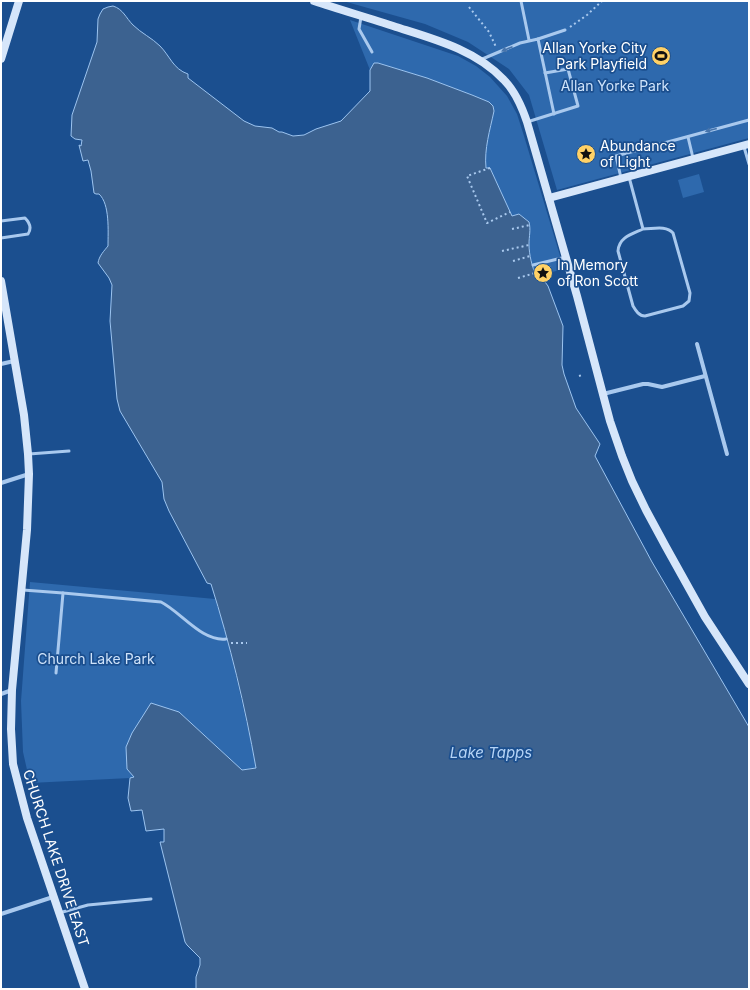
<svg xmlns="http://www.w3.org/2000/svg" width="750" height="990" viewBox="0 0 750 990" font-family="Inter,sans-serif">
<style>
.green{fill:#2e69ad}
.water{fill:#3c6290;stroke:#9cc4f0}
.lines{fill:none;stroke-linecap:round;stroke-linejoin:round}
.path{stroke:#a9c9ee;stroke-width:2;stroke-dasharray:2 3;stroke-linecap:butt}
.lane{stroke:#a9c9ee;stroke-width:3}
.street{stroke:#a9c9ee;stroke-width:4}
.secondary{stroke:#d6e6fa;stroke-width:8}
.oneway{fill:#4674ac}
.labels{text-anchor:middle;stroke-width:3.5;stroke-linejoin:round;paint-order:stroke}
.poi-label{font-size:14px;fill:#fff;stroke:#1b4f8f;text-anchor:start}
.park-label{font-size:14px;fill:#cfe3fa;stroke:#1b4f8f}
.street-label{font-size:14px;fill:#fff;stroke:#1b4f8f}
.water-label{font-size:15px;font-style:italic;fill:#b5d3f5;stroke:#1b4f8f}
</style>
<rect width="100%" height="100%" fill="#1b4f8f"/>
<g class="green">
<path d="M 343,1 L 749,1 L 749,138 L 557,190 L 529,95 L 509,69 L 468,42 L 425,24 Z"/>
<path d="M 350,20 L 458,56 L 476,66 L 490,77 L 507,96 L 517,114 L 524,136 L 564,269 L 536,276 C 532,266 529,255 529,244 C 529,237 531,230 529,222 L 519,214 L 512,217 L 490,168 L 486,168 C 484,149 490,130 494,111 L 493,106 L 489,102 L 472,95 L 427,78 L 378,63 L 374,63 L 370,70 Z"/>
<path d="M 699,174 L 704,192 L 683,198 L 678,180 Z"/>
<path d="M 30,582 L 215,599 L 226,632 L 251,742 L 256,768 L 242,770 L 179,712 L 134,777 L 130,778 L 30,783 L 23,752 L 21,701 Z"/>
</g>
<path class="water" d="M 113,6 C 123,9 126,18 133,25 C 141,33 152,38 160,46 C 170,56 173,69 188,74 L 188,78 L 244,121 L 255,126 L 272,128 L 279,132 L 282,132 L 293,136 L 304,135 L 316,129 L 341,121 L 370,91 L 370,70 L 374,63 L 378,63 L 427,78 L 472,95 L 489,102 L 493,106 L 494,111 C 490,130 484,149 486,168 L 490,168 L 512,216 L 519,214 L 529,222 C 531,230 529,236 529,244 C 529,255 532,266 536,276 L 540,275 L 548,286 L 563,326 L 562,365 L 564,374 L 576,408 L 600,444 L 595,456 L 652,562 L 749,727 L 749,989 L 196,989 L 196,977 L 200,965 L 200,958 L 187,945 L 185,942 L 160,842 L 164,842 L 164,829 L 146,831 L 142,810 L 131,811 L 128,798 L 130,778 L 134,777 L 127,769 L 126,747 L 132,733 L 151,703 L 179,712 L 242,770 L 256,768 C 245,706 230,644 211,584 L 207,583 L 169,511 L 164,499 L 162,482 L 120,411 L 117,399 L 110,321 L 112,285 L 109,278 L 98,263 C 99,256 104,251 108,246 C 108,231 110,204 99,194 L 96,194 L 94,193 L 91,171 L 88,160 L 83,161 L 79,145 L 81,146 L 82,140 L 75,139 L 71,136 L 72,115 L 97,42 L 98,19 L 100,14 L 103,9 L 108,7 Z"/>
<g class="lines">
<g class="path">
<path d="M 469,7 L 489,32 L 496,47"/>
<path d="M 570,27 L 587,15 L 602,1"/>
<path d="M 490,168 L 467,176 L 487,223 L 510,212"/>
<path d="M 512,229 L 530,225"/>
<path d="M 502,251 L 529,245"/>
<path d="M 513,261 L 530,256"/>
<path d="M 518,278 L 535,273"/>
<path d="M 579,376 L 582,375"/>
<path d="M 231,643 L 247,643"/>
</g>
<g class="lane">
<path d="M 521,1 L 529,40"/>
<path d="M 361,17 L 359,29 L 372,52"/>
<path d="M 538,39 L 565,30"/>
<path d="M 480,60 L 520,43 L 538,39 L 554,114"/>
<path d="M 527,122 L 578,106 L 568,69 L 545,73"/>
<path d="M 688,137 L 693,158"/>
<path d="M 744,147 L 749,164"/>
<path d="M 629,177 L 643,229 C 632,234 619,237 618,251 L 633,306 C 636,311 639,316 645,316 L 683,306 L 689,301 L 690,293 L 673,233 C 666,225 653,229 643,229"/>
<path d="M 621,178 L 616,156 L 749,120"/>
<path d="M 1,221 L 25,218 C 30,223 32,228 28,234 L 1,238"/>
<path d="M 533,265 L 566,257"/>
<path d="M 29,454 L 69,451"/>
<path d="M 23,590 L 63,593 L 56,673"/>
<path d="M 63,593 L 161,602 C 181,612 202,642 226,639"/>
<path d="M 59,913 L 88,905 L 151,899"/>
</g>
<g class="street">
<path d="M 697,344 L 727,454"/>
<path d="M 1,364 L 14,361"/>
<path d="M 603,394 L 643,384 L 648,384 L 662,387 L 705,376"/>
<path d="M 1,483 L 29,474"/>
<path d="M 1,694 L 12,690"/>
<path d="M 1,914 L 53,897"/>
</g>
<g class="secondary">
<path d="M 314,1 C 341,10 369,18 396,27 C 434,39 476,50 504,80 C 516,92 522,107 527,122 L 577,296 L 610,421 L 622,456 L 632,481 L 646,510 L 666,547 L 705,617 L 749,684"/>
<path d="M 1,59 L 19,1"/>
<path d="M 549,198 L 749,144"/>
<path d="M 1,281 L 24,415 L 28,454 L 29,474 L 27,530 L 12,690 L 11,729 L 13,764 L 27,818 L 85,989"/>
</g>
</g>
<defs><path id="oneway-solid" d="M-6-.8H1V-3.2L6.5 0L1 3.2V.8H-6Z"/></defs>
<g class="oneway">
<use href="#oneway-solid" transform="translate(507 49) rotate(157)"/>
<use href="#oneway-solid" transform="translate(711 130) rotate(165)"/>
</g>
<defs>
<g id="stadium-disc" transform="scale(1)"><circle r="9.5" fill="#ffd166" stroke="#1b4f8f"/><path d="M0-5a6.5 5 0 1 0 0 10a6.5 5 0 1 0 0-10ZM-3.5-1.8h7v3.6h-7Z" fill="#111"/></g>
<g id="sight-disc" transform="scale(1)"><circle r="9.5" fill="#ffd166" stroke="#1b4f8f"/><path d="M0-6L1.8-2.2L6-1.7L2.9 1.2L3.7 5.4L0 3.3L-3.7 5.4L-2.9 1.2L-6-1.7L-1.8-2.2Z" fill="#111"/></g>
</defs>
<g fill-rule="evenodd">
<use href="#stadium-disc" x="661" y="56"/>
<use href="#sight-disc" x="586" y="154"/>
<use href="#sight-disc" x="543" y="273"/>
</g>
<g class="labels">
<g class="poi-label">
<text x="647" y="53" text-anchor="end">Allan Yorke City<tspan x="647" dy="16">Park Playfield</tspan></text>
<text x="600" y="151">Abundance<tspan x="600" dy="16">of Light</tspan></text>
<text x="557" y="270">In Memory<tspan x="557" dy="16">of Ron Scott</tspan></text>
</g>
<g class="park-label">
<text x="615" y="91">Allan Yorke Park</text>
<text x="96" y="664">Church Lake Park</text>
</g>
<g class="street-label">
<text transform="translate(56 858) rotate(72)" y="5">CHURCH LAKE DRIVE EAST</text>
</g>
<g class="water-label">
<text x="491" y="758">Lake Tapps</text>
</g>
</g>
<rect width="750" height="990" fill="none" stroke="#ffffff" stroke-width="4"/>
</svg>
